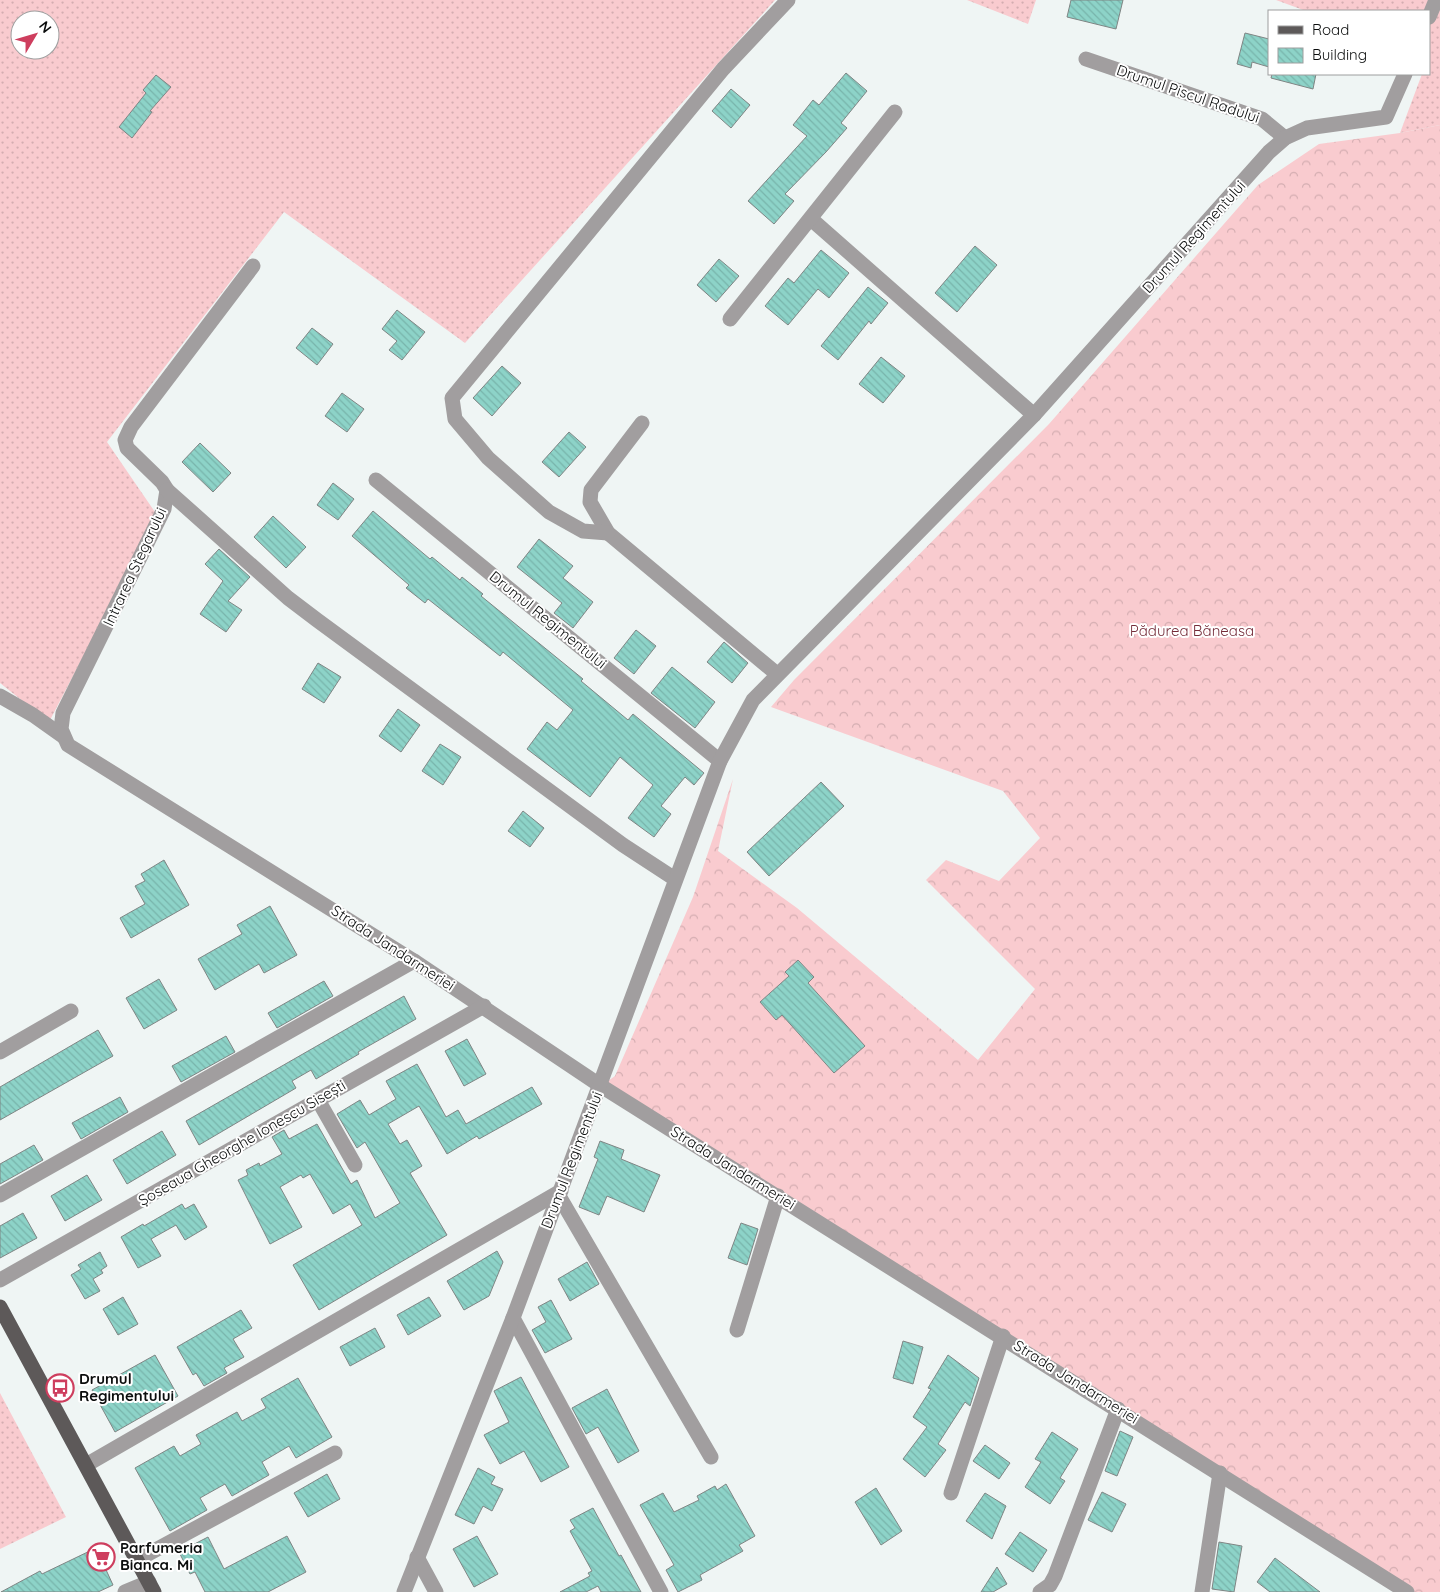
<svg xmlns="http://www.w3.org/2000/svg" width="1440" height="1592" viewBox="0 0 1440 1592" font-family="Quicksand,sans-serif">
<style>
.grass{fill:url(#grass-dots);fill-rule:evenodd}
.forest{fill:url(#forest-crowns)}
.building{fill:url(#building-back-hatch);stroke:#7f8584}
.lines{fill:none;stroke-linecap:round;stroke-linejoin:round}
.minor{stroke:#a19e9f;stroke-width:15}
.major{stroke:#5d5959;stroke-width:15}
.labels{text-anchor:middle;stroke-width:4;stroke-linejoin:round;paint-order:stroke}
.street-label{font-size:15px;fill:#0b0d0d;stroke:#fff}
.park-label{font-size:15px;fill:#742c39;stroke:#fff}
.poi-label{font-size:15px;font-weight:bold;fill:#0b0d0d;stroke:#fff;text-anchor:start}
</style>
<defs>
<pattern id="grass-dots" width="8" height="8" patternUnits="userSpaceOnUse" patternTransform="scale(1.25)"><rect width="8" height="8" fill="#f9cbcf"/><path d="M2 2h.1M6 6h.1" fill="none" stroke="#d4adb1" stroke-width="1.8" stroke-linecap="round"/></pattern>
<pattern id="forest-crowns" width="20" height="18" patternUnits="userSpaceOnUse" patternTransform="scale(1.25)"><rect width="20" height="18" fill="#f9cbcf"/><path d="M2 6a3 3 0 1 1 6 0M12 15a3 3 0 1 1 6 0" fill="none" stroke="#d4adb1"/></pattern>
<pattern id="building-back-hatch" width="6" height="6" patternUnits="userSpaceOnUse" patternTransform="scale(1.25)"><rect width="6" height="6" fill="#8dd3c8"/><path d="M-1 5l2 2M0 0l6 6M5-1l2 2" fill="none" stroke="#78b4ab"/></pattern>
</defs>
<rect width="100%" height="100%" fill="#eff5f4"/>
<g class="grass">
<path d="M 0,0 L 775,0 L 465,343 L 284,212 L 107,442 L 157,515 L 49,722 L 0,683 ZM 20,20 L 50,20 L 50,50 L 20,50 Z"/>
<path d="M 967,0 L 1036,0 L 1028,24 Z"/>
<path d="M 1276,0 L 1440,0 L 1440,125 L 1400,133 L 1422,74 L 1429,74 L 1429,11 L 1306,11 Z"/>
<path d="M 0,1393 L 66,1517 L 0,1549 Z"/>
</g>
<path class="forest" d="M 1440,125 L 1440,1592 L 1407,1592 L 601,1086 L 615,1076 L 693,897 L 733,779 L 718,851 L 797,908 L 978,1060 L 1035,989 L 926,880 L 946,860 L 999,881 L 1040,838 L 1003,791 L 771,707 L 794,680 L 1049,424 L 1258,185 L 1319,144 L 1400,133 Z"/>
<g class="building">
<path d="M 1071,0 L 1123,0 L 1116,29 L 1067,17 Z"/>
<path d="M 1245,33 L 1269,39 L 1269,67 L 1252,62 L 1251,68 L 1237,64 Z"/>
<path d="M 846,73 L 867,91 L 841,123 L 847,128 L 826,152 L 785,194 L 794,201 L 774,224 L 748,201 L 807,136 L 793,125 L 813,100 L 819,105 Z"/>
<path d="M 1272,74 L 1316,74 L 1313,89 L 1271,78 Z"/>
<path d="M 156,75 L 171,87 L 150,111 L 152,112 L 132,138 L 119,127 L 146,93 L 143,90 Z"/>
<path d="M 731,89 L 750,105 L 731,128 L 712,111 Z"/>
<path d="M 975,246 L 997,265 L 957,312 L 935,293 Z"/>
<path d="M 821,250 L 849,273 L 829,298 L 818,289 L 788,325 L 765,306 L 788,278 L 794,283 Z"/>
<path d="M 719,259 L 739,276 L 716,302 L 697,285 Z"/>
<path d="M 868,287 L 888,303 L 871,324 L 869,321 L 838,360 L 821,346 Z"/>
<path d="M 397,310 L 425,332 L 402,360 L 389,350 L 397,341 L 382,329 Z"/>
<path d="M 312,328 L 333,344 L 317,365 L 296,348 Z"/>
<path d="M 881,357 L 905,376 L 883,403 L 859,384 Z"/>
<path d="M 502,366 L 521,383 L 492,416 L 473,398 Z"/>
<path d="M 342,393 L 364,409 L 347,432 L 325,416 Z"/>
<path d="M 569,432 L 586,447 L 559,477 L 542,462 Z"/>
<path d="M 200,443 L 231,473 L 213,492 L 182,462 Z"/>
<path d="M 333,483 L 354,499 L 338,520 L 317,505 Z"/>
<path d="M 373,511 L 430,559 L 432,557 L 460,580 L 462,577 L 483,594 L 481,596 L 583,679 L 581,681 L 628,720 L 633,714 L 704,773 L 694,785 L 685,777 L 661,806 L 671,814 L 654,837 L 628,818 L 653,785 L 620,757 L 590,797 L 527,749 L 547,722 L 557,730 L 573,710 L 503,652 L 500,656 L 428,599 L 425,603 L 406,588 L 409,585 L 352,536 Z"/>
<path d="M 273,516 L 306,547 L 286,568 L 254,537 Z"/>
<path d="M 539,539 L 573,566 L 563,578 L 593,602 L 573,628 L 554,613 L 562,603 L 517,567 Z"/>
<path d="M 219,549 L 250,577 L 228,601 L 242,610 L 226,632 L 200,614 L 223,581 L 205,564 Z"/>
<path d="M 636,630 L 656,646 L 634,674 L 614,658 Z"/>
<path d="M 724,642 L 748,663 L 732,683 L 707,662 Z"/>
<path d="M 318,663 L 341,677 L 324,703 L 302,689 Z"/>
<path d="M 672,667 L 715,702 L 695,728 L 651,693 Z"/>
<path d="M 398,709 L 420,725 L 401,752 L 379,736 Z"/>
<path d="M 440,744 L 461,757 L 443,785 L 422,771 Z"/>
<path d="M 821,782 L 844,806 L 769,876 L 747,852 Z"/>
<path d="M 523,811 L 544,828 L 530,847 L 508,831 Z"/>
<path d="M 164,860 L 189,905 L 131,938 L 120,918 L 145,904 L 135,886 L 145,881 L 141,874 Z"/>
<path d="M 270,906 L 297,955 L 264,973 L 259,964 L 215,990 L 198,959 L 242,934 L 237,925 Z"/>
<path d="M 798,960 L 814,977 L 808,983 L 865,1046 L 834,1073 L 782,1015 L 776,1020 L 760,1002 L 789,976 L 785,972 Z"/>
<path d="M 159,979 L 177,1010 L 144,1029 L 126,998 Z"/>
<path d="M 324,981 L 333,996 L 277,1028 L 268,1013 Z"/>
<path d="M 404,996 L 416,1019 L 358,1052 L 359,1054 L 316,1079 L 311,1070 L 292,1081 L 296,1088 L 199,1145 L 186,1121 Z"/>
<path d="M 98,1030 L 113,1056 L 0,1120 L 0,1087 Z"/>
<path d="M 226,1036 L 235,1052 L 181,1082 L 172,1066 Z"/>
<path d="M 467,1039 L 486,1074 L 464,1086 L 445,1051 Z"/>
<path d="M 417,1064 L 446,1117 L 458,1110 L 466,1124 L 532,1087 L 542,1104 L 479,1139 L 477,1136 L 447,1154 L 419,1106 L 388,1124 L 400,1144 L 407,1140 L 422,1166 L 410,1173 L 447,1235 L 319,1310 L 293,1265 L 362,1225 L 350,1204 L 333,1214 L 310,1174 L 303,1178 L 301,1175 L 280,1187 L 302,1227 L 270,1244 L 238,1180 L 248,1175 L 246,1170 L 259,1163 L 260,1166 L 282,1154 L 272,1137 L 284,1130 L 289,1139 L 317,1124 L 351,1184 L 357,1180 L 375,1218 L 400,1203 L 365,1142 L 357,1148 L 337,1114 L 360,1100 L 369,1115 L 396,1099 L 386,1081 Z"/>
<path d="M 120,1097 L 128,1112 L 81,1139 L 72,1123 Z"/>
<path d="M 162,1131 L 176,1155 L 127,1184 L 113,1160 Z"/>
<path d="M 600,1141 L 624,1150 L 621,1159 L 660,1175 L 644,1212 L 607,1196 L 599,1215 L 579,1207 L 598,1159 L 594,1157 Z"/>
<path d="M 34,1145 L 43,1160 L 0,1184 L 0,1164 Z"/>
<path d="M 87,1175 L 102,1200 L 65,1221 L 51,1196 Z"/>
<path d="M 182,1204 L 185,1209 L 194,1204 L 207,1227 L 185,1240 L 176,1225 L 151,1239 L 161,1256 L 138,1268 L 121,1237 L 143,1224 L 144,1226 Z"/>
<path d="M 23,1213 L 37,1238 L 0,1258 L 0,1226 Z"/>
<path d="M 741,1223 L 758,1229 L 747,1265 L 728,1258 Z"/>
<path d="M 497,1251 L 503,1262 L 489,1296 L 464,1310 L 447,1281 Z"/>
<path d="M 100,1252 L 107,1266 L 101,1270 L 103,1273 L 93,1279 L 100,1291 L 85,1299 L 71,1275 L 81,1269 L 78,1265 Z"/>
<path d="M 587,1262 L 599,1284 L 570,1301 L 558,1279 Z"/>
<path d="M 123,1297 L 138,1324 L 118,1335 L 103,1309 Z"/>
<path d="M 429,1297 L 441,1316 L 408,1335 L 397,1315 Z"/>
<path d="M 551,1300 L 572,1339 L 545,1353 L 532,1330 L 546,1322 L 538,1307 Z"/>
<path d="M 241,1310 L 252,1328 L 233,1339 L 244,1357 L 224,1368 L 227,1373 L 204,1386 L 196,1373 L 193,1375 L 177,1347 Z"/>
<path d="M 375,1328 L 385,1347 L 350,1366 L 340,1347 Z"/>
<path d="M 903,1341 L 923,1347 L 913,1384 L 893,1378 Z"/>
<path d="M 155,1355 L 178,1396 L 115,1432 L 92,1390 Z"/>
<path d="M 948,1355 L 979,1378 L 970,1406 L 965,1402 L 938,1444 L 946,1450 L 925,1477 L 903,1459 L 927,1427 L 913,1417 L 931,1389 L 928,1388 Z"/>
<path d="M 521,1377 L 569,1467 L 541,1482 L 524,1451 L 500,1464 L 484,1435 L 509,1422 L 494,1391 Z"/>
<path d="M 298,1378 L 332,1437 L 296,1458 L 289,1446 L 262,1462 L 269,1475 L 232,1496 L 225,1484 L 200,1498 L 207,1510 L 170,1531 L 135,1468 L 174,1446 L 180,1456 L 201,1444 L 196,1435 L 237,1412 L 242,1421 L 266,1408 L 261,1399 Z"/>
<path d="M 607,1389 L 639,1451 L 618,1463 L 598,1427 L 586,1434 L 572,1408 Z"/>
<path d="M 1120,1431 L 1133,1437 L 1117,1476 L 1105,1471 Z"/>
<path d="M 1052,1432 L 1078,1449 L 1060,1478 L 1065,1481 L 1050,1504 L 1025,1487 L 1041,1462 L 1035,1459 Z"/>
<path d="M 985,1445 L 1010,1463 L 999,1479 L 973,1461 Z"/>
<path d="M 478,1468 L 495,1477 L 491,1484 L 503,1489 L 492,1511 L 483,1506 L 474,1524 L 455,1515 Z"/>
<path d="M 327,1474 L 340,1499 L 308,1517 L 294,1493 Z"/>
<path d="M 726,1484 L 755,1536 L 739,1545 L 743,1551 L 700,1575 L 702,1580 L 678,1592 L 666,1570 L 674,1565 L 640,1505 L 663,1493 L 674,1512 L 699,1500 L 697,1496 L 715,1486 L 717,1490 Z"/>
<path d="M 876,1488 L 902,1531 L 881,1545 L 855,1502 Z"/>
<path d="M 1102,1492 L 1126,1504 L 1112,1532 L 1088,1520 Z"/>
<path d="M 985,1493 L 1006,1506 L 992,1539 L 966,1521 Z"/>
<path d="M 593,1508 L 619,1556 L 621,1555 L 641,1592 L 601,1592 L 598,1586 L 586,1592 L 560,1592 L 590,1576 L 588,1573 L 592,1571 L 570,1531 L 575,1528 L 570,1520 Z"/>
<path d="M 1020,1532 L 1047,1550 L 1033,1572 L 1005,1554 Z"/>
<path d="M 287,1536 L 306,1572 L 268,1592 L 205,1592 L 195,1572 L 190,1574 L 179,1552 L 208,1537 L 224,1569 Z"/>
<path d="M 477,1536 L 498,1574 L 474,1587 L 453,1549 Z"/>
<path d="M 1219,1542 L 1242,1546 L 1234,1592 L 1212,1589 Z"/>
<path d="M 96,1548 L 113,1585 L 98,1592 L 1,1592 L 40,1571 L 42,1574 Z"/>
<path d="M 1275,1558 L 1320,1592 L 1270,1592 L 1257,1582 Z"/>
<path d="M 997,1567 L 1007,1584 L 993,1592 L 981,1592 Z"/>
</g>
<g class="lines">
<g class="minor">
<path d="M 1429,17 L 1436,0"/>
<path d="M 1086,59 L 1262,119 L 1285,138"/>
<path d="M 811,219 L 1034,415"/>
<path d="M 253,266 L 131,427 L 125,440 L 127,448 L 162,482 L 167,490 L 164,509 L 63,713 L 61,729 L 68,745 L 414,961 L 601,1086 L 1407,1592"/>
<path d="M 730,319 L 895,112"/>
<path d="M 642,423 L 591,490 L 590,502 L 608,533 L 777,674"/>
<path d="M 376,480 L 720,761"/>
<path d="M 167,490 L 288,598 L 317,620 L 623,845 L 675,879"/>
<path d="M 608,533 L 583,531 L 549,512 L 488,458 L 455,419 L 452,398 L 723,69 L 788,0"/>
<path d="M 0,696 L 33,715 L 64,737"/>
<path d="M 0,1052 L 71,1011"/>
<path d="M 318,1100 L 355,1165"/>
<path d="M 0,1195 L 414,961"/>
<path d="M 559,1196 L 711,1457"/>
<path d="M 0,1280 L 484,1006"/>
<path d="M 513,1318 L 661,1592"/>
<path d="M 737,1330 L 778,1196"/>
<path d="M 86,1465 L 561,1191"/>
<path d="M 951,1493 L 1003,1336"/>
<path d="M 417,1557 L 436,1592"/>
<path d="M 137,1560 L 335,1453"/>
<path d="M 125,1592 L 149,1582"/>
<path d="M 404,1592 L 513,1318 L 720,761 L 753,700 L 1034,415 L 1269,152 L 1285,138 L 1307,128 L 1386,117 L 1405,74"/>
<path d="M 1040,1592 L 1050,1585 L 1055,1576 L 1118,1409"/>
<path d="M 1202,1592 L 1220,1473"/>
</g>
<path class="major" d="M 0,1307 L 154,1592"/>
</g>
<defs>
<g id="bus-ring" transform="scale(1.4375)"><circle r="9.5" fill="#fff" stroke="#ce3e5e" stroke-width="1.5"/><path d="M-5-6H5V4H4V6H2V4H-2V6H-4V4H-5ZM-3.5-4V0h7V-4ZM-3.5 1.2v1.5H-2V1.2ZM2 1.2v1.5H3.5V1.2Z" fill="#ce3e5e"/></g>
<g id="supermarket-ring" transform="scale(1.4375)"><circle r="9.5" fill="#fff" stroke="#ce3e5e" stroke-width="1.5"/><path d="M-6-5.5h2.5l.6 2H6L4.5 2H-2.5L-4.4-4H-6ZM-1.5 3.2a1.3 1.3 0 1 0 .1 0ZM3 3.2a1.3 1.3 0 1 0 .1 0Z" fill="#ce3e5e"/></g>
</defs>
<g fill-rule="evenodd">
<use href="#bus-ring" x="60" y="1388"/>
<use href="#supermarket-ring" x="101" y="1557"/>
</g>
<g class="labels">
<g class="street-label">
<text transform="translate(1188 94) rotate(19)" y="5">Drumul Piscul Radului</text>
<text transform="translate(1194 237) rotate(-48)" y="5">Drumul Regimentului</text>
<text transform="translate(135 567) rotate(-65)" y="5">Intrarea Stegarului</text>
<text transform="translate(548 620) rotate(39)" y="5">Drumul Regimentului</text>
<text transform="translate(393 948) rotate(33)" y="5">Strada Jandarmeriei</text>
<text transform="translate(242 1143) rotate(-30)" y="5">Șoseaua Gheorghe Ionescu Sisești</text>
<text transform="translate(572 1160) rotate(-69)" y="5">Drumul Regimentului</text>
<text transform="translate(733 1168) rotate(32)" y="5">Strada Jandarmeriei</text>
<text transform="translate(1076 1382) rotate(32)" y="5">Strada Jandarmeriei</text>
</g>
<g class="park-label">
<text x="1192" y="636">Pădurea Băneasa</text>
</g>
<g class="poi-label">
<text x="79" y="1384">Drumul<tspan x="79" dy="17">Regimentului</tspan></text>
<text x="120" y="1553">Parfumeria<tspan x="120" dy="17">Bianca. Mi</tspan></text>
</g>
</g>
<rect x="1268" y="10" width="162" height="65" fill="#ffffff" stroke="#9d9e9e"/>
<rect x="1278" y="26" width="25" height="8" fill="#5d5959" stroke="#9d9e9e"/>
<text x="1312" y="35" font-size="15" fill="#0b0d0d">Road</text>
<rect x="1278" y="48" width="25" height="15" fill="url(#building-back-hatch)" stroke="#9d9e9e"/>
<text x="1312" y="60" font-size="15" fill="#0b0d0d">Building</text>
<g transform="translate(35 35) rotate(52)"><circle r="24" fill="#ffffff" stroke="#9d9e9e"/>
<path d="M0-4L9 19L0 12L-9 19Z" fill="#ce3e5e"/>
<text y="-8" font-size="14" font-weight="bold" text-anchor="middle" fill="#0b0d0d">N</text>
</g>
</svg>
